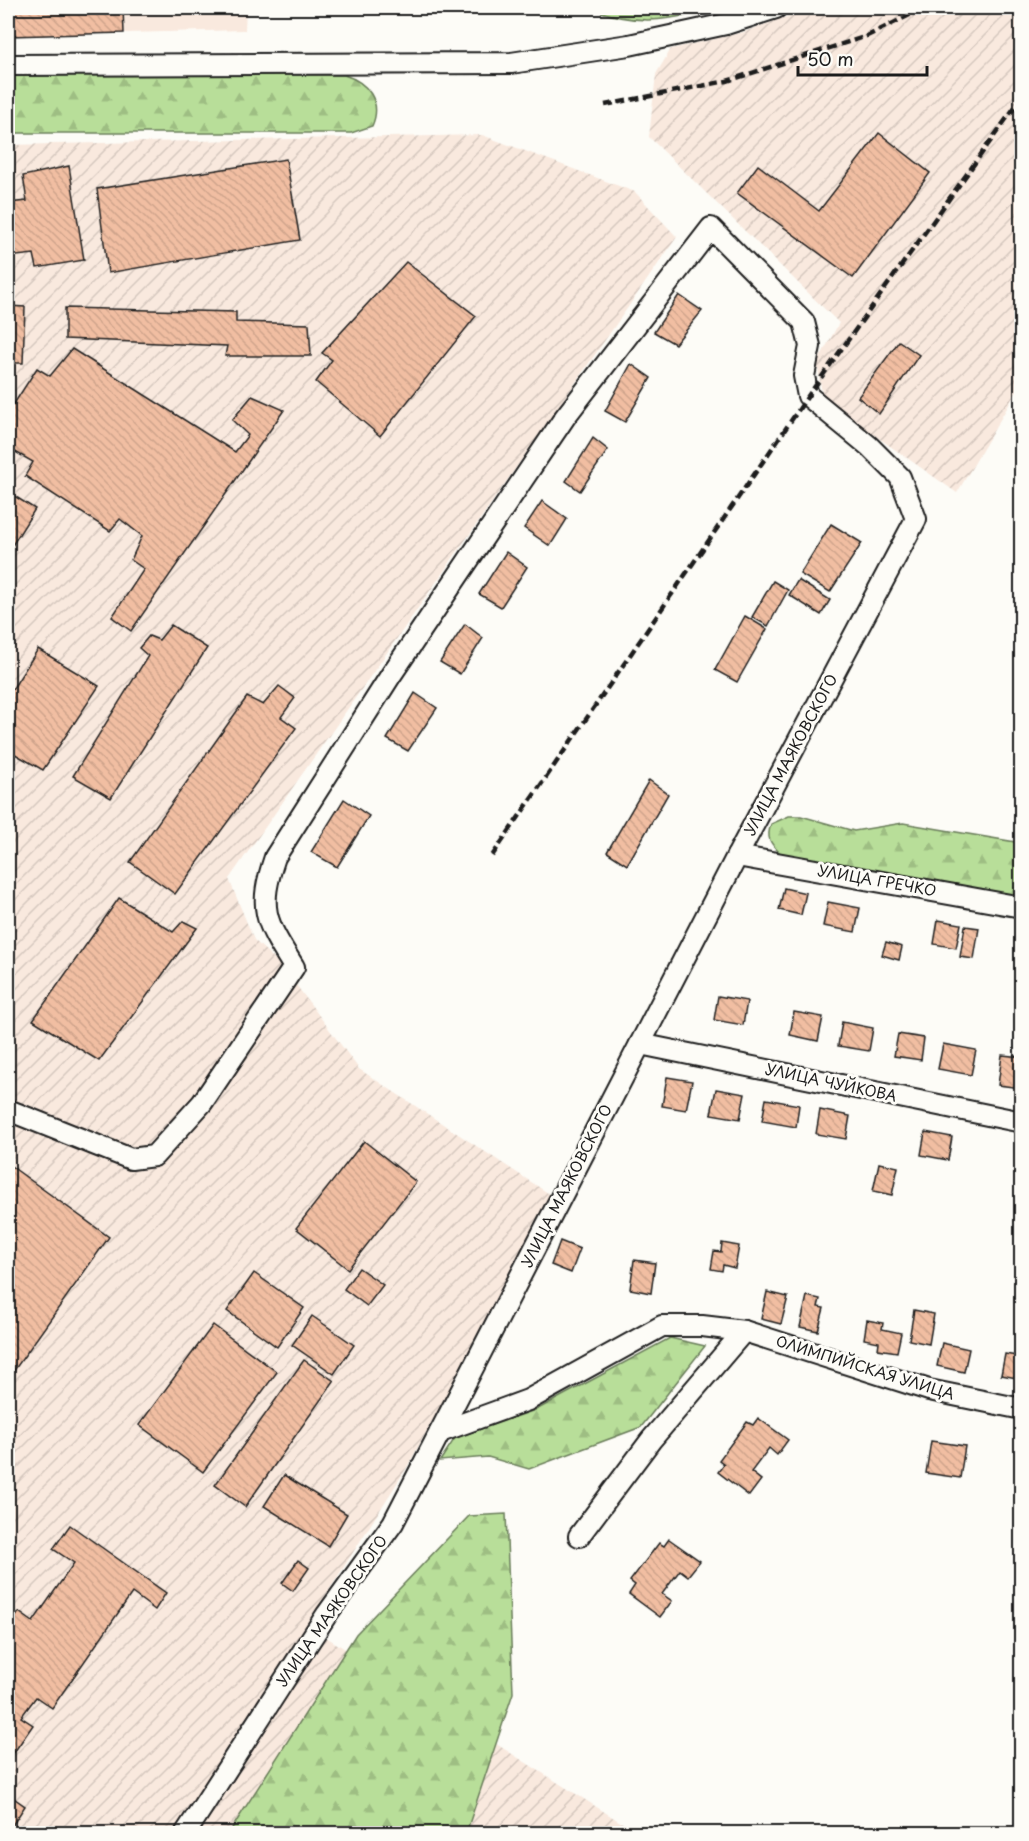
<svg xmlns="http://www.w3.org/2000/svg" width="1029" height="1841" viewBox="0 0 1029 1841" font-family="'Playpen Sans',sans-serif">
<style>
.built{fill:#f9e9de}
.industrial{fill:url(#industrial-furrows)}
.forest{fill:url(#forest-firs);stroke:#6a7d5a;stroke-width:1.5}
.building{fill:url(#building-back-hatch);stroke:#1c1c1c;stroke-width:1.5}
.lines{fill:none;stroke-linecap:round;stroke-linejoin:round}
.minor-casing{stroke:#1c1c1c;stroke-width:24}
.minor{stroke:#fdfcf7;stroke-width:20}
.rail{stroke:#1c1c1c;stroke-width:4.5;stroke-dasharray:9 4.5;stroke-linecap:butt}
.labels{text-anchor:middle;stroke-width:6;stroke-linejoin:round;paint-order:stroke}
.street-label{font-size:15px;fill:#1c1c1c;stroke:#fdfcf7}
</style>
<defs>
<pattern id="industrial-furrows" width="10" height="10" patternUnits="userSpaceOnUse" patternTransform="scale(1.5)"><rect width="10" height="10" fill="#f9e9de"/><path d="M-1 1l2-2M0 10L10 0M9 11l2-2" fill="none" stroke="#d5c7be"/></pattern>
<pattern id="forest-firs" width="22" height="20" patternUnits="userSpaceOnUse" patternTransform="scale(1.5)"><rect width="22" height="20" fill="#b8de99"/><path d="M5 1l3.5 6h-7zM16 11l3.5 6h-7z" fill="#9ebe83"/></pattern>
<pattern id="building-back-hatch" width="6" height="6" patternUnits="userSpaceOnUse" patternTransform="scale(1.5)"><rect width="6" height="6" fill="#f1bea2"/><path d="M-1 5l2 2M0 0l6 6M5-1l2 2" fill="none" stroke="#cea38b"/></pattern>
</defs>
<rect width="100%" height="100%" fill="#fdfcf7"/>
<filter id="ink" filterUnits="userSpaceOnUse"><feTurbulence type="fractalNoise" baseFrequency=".0167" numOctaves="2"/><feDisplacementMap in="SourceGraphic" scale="12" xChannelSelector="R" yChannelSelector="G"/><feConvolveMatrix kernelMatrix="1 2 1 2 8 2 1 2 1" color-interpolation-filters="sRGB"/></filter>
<g filter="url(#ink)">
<path class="built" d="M 8,8 L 246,8 L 245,30 L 8,36 Z"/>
<g class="industrial">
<path d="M 811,8 L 1021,8 L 1021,384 L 957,493 L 823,399 L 817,363 L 839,323 L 649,137 L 656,74 L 671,49 L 744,32 Z"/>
<path d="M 482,135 L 635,192 L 677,237 L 229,879 L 254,940 L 282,966 L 359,1069 L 554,1197 L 406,1469 L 307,1625 L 638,1833 L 8,1833 L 8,145 Z"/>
</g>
<g class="forest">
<path d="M 590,8 L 725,8 C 671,18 643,29 590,8 Z"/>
<path d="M 8,72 L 344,75 C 367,82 383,101 372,126 L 351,133 L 8,133 Z"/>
<path d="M 789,816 L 801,816 L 854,831 L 903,823 L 1021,843 L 1021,902 L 780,853 C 770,843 766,838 771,824 Z"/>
<path d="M 670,1338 L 705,1346 L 641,1427 L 529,1469 L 488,1457 L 440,1461 L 455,1438 L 538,1409 Z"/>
<path d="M 506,1514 L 513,1693 L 466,1833 L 229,1833 L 356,1634 L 469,1516 Z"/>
</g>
<g class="building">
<path d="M 8,8 L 123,8 L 124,33 L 8,36 Z"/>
<path d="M 879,133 L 930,173 L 853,278 L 737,193 L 758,165 L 819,211 Z"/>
<path d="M 286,159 L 300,240 L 108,273 L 97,189 Z"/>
<path d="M 69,166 L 84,260 L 37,268 L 34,254 L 8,257 L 8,203 L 27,201 L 23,176 Z"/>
<path d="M 406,262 L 476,316 L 380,436 L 316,382 L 332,360 L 322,353 Z"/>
<path d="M 679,295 L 702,311 L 675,344 L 654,332 Z"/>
<path d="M 8,306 L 25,307 L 23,363 L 8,363 Z"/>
<path d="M 65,308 L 236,312 L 236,322 L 309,324 L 311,356 L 225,356 L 227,346 L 65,339 Z"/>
<path d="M 899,341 L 919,355 L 879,414 L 858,397 Z"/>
<path d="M 72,349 L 235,452 L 248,435 L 232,420 L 252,396 L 284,410 L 131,631 L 112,617 L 144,569 L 131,560 L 142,536 L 120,519 L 110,531 L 25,476 L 33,462 L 12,450 L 8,455 L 8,413 L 37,368 L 50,376 Z"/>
<path d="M 631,364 L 651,378 L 625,422 L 605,411 Z"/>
<path d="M 593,438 L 608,450 L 580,491 L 566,481 Z"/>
<path d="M 8,492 L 35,509 L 8,552 Z"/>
<path d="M 542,501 L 567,519 L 550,546 L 524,528 Z"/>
<path d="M 831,524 L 862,543 L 830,592 L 800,574 Z"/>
<path d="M 506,552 L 527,567 L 501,607 L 479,594 Z"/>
<path d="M 798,580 L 830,600 L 821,615 L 789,595 Z"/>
<path d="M 773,581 L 788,590 L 768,626 L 752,617 Z"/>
<path d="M 745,616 L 767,629 L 737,682 L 715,670 Z"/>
<path d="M 465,624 L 483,638 L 460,674 L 440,662 Z"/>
<path d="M 171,625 L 207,648 L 111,798 L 73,776 L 148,656 L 139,648 L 149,636 L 159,640 Z"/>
<path d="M 38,649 L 99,686 L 43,770 L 8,750 L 8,696 Z"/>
<path d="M 279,686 L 295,698 L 281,717 L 296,728 L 175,894 L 130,862 L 247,697 L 263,705 Z"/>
<path d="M 415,693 L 437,708 L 408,751 L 387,739 Z"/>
<path d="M 649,780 L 668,794 L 627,865 L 607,852 Z"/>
<path d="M 344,799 L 369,816 L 337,867 L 311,852 Z"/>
<path d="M 784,888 L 806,893 L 801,915 L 779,910 Z"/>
<path d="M 119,898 L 173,932 L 183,921 L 197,928 L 99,1061 L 33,1020 Z"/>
<path d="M 828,902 L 860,908 L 855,932 L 823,926 Z"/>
<path d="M 938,920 L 961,924 L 956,948 L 934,944 Z"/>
<path d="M 965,926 L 979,928 L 974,959 L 960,957 Z"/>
<path d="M 886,942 L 902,947 L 899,960 L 882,955 Z"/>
<path d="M 718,996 L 747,1001 L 743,1025 L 714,1020 Z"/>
<path d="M 794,1012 L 823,1017 L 818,1041 L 790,1035 Z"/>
<path d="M 842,1022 L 873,1028 L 869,1051 L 838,1046 Z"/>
<path d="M 898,1034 L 924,1038 L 921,1060 L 894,1056 Z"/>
<path d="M 943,1044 L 976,1050 L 971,1075 L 938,1069 Z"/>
<path d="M 1002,1055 L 1022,1057 L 1021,1088 L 998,1085 Z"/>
<path d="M 667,1077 L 692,1081 L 686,1110 L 662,1106 Z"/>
<path d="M 716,1089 L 745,1094 L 740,1119 L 711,1114 Z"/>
<path d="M 766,1099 L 799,1105 L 796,1127 L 762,1121 Z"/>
<path d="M 820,1110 L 850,1116 L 846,1139 L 816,1134 Z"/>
<path d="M 925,1132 L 952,1137 L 948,1160 L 921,1155 Z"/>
<path d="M 364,1141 L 416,1182 L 348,1269 L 296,1228 Z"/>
<path d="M 879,1163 L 898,1167 L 892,1195 L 873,1191 Z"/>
<path d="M 8,1164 L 109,1237 L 8,1379 Z"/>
<path d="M 560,1241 L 580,1249 L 571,1273 L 551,1265 Z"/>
<path d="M 722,1243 L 739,1246 L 735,1268 L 723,1265 L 722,1271 L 711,1269 L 714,1251 L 721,1252 Z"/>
<path d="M 634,1260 L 655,1263 L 651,1293 L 630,1289 Z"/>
<path d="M 359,1268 L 383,1285 L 367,1306 L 344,1289 Z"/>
<path d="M 254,1273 L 304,1308 L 277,1347 L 227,1311 Z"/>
<path d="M 767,1292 L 788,1297 L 781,1324 L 761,1319 Z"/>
<path d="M 807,1296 L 820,1299 L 818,1307 L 824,1308 L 818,1331 L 800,1327 Z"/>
<path d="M 914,1310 L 934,1314 L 929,1344 L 909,1340 Z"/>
<path d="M 312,1316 L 354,1345 L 334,1374 L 292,1345 Z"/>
<path d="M 867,1320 L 883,1323 L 882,1329 L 901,1333 L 897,1352 L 878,1349 L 879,1342 L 864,1339 Z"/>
<path d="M 213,1325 L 277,1372 L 203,1472 L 139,1425 Z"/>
<path d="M 942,1343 L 969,1349 L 964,1372 L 937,1366 Z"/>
<path d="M 1005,1354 L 1022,1357 L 1022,1379 L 1001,1375 Z"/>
<path d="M 304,1360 L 334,1381 L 245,1507 L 215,1485 Z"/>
<path d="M 758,1418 L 788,1440 L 777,1455 L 769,1448 L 751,1472 L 761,1480 L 749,1496 L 718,1472 L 724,1464 L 719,1460 L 747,1422 L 753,1425 Z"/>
<path d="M 931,1441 L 965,1446 L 960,1478 L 926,1473 Z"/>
<path d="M 284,1475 L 347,1514 L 328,1546 L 264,1506 Z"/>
<path d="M 70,1525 L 166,1593 L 155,1610 L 132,1593 L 52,1708 L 36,1697 L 21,1717 L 33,1725 L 8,1761 L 8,1628 L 19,1612 L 33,1622 L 74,1563 L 53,1549 Z"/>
<path d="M 669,1539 L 700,1561 L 688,1576 L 680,1570 L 662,1594 L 672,1601 L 660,1617 L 629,1594 L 635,1585 L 630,1581 L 659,1543 L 664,1546 Z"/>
<path d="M 298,1560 L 309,1568 L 293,1591 L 282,1583 Z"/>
<path d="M 8,1794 L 25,1806 L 8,1832 Z"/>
</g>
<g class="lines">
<g class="minor-casing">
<g id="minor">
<path d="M 8,65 L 511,63 L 629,45 L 726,24 L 776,8"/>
<path d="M 737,856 L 1016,906"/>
<path d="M 640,1044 L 1022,1122"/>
<path d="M 8,1110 L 131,1159 L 154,1156 L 202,1103 L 294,967 C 266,922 257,910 275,857 L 391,675 L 565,417 L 711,228 L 804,322 L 810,346 L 804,376 L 808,396 L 869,446 L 900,477 L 916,519 L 737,856 L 393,1523 L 327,1614 L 185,1834"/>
<path d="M 440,1432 L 528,1400 L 662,1326 L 702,1326 L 744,1331 L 929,1390 L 1022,1409"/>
<path d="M 579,1536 L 651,1440 L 744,1331"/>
</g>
</g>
<use href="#minor" class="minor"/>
<g class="rail">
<path d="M 605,105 L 727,81 L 867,36 L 924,8"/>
<path d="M 492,856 L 808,396 L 1022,97"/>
</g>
</g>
</g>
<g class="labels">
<g class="street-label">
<text transform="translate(791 755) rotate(-62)" y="5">УЛИЦА МАЯКОВСКОГО</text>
<text transform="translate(877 881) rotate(10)" y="5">УЛИЦА ГРЕЧКО</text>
<text transform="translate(831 1083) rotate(12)" y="5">УЛИЦА ЧУЙКОВА</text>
<text transform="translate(567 1186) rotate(-63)" y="5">УЛИЦА МАЯКОВСКОГО</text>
<text transform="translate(865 1368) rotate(17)" y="5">ОЛИМПИЙСКАЯ УЛИЦА</text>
<text transform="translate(332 1611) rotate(-55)" y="5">УЛИЦА МАЯКОВСКОГО</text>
</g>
</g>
<rect width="1029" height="1841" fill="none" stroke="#fdfcf7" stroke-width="30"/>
<rect x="15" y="15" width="999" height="1811" fill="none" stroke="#1c1c1c" stroke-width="2" filter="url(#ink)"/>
<path d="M798 66v9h129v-9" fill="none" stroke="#1c1c1c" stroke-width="3"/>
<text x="807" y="66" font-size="18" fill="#1c1c1c" stroke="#fdfcf7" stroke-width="4.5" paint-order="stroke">50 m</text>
</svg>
